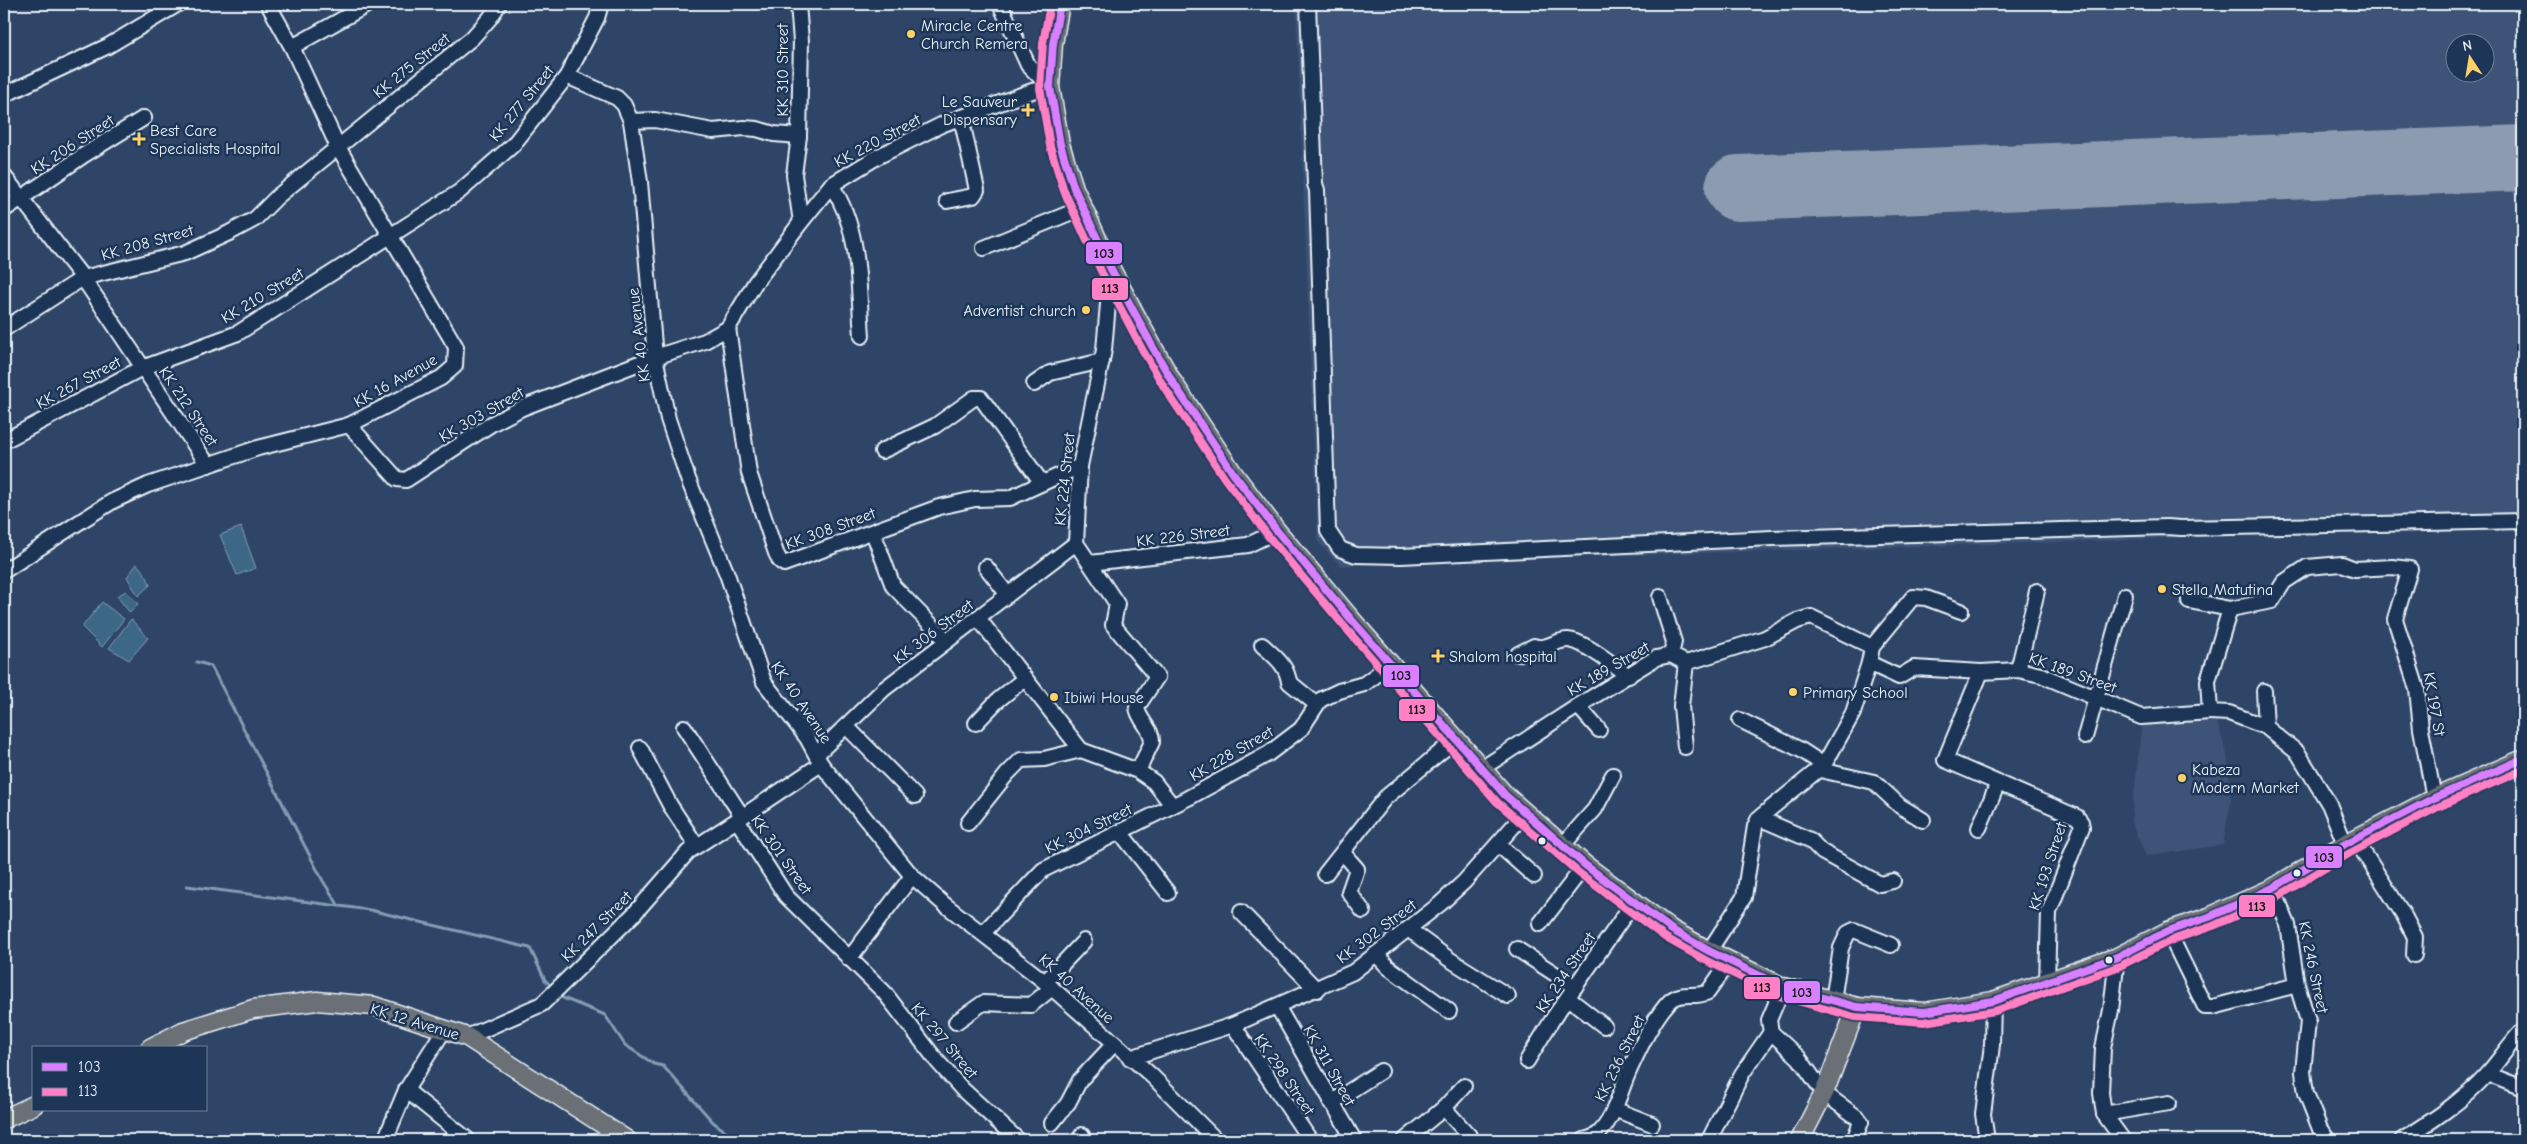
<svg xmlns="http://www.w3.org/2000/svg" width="2527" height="1144" viewBox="0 0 2527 1144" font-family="'Comic Neue',sans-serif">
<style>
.built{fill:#3e5377;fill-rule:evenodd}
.water{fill:#3e6785;stroke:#829eb3}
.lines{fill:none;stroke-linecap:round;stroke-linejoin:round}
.stream{stroke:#829eb3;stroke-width:3}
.runway{stroke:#8c9bb0;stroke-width:66}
.minor-casing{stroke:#e8f1f8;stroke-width:18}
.major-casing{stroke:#e8f1f8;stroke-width:21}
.minor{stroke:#1d3557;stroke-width:14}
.major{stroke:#6a7074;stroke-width:18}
.bus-1-casing{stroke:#1d3557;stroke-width:11}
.bus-2-casing{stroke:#1d3557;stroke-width:11}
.bus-1{stroke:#d880ff;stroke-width:8}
.bus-2{stroke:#ff80c5;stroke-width:8}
.poi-dot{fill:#ffd166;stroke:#1d3557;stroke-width:2}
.bus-dot{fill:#e8f1f8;stroke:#1d3557;stroke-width:2}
.labels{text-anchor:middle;stroke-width:5;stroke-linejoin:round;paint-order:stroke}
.poi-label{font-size:16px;fill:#e8f1f8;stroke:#1d3557;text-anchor:start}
.street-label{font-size:16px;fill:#e8f1f8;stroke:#1d3557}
.line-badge{stroke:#1d3557;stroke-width:2}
.pale-badge-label{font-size:14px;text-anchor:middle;font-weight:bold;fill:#111}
</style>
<rect width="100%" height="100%" fill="#2f4568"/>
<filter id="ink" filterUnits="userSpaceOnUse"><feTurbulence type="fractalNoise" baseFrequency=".02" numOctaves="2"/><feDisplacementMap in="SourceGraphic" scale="10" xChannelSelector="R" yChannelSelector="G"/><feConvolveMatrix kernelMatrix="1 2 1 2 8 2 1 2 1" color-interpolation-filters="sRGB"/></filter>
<g filter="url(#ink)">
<g class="built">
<path d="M 1296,4 L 2523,4 L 2523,523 L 2094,541 L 1462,560 L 1341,566 L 1318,542 ZM 2454,42 L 2484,42 L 2484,72 L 2454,72 Z"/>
<path d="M 2215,715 L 2227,755 L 2231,800 L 2223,845 L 2146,856 L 2131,822 L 2142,722 Z"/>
</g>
<g class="water">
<path d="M 241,527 L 256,568 L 237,575 L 220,535 Z"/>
<path d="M 137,564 L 147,577 L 150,585 L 138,596 L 127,577 Z"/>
<path d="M 126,591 L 138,604 L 130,613 L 117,596 Z"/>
<path d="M 102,602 L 124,619 L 102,647 L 82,627 Z"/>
<path d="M 131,619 L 148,638 L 129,660 L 109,648 Z"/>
</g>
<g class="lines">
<g class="stream">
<path d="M 197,662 L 211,666 L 323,881 L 339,906"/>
<path d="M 187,886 L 370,910 L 530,948 L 545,980 L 552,987"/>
<path d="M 558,993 L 563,998 L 605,1015 L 625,1045 L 654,1064 L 663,1066 L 713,1122 L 737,1140"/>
</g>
<path class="runway" d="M 1738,188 L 2523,158"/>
<g class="minor-casing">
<g id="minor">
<path d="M 798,4 L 801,41 L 799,136 L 794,175 L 801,222"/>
<path d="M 1000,4 L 1028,65 L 1050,87"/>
<path d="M 1308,4 L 1315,184 L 1317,190 L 1328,531 L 1340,549 L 1356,555 L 1401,556 L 1772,538 L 2167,527 L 2181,528 L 2523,521"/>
<path d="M 292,47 L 369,4"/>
<path d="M 567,76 L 617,98 L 624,105 L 631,121 L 640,182 L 655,357 L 668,419 L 688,479 L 727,574 L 764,682 L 807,738 L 821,764 L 912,876 L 944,904 L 1045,982 L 1152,1076 L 1216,1140"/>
<path d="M 4,95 L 108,46 L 178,4"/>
<path d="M 631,121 L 655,120 L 713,131 L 744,128 L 757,129 L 774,134 L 799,136"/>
<path d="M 4,176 L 83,278 L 208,465"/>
<path d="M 831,185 C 861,229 858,285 862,336"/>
<path d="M 947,201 L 973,196 L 977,190 L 961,117"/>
<path d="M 4,210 L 84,155 L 144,118"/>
<path d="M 984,248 L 1082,208"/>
<path d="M 1111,269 L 1104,350 L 1080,466 L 1076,543 L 1117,604 L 1113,625 L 1157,677 L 1137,707 C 1138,720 1153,729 1152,742 L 1138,771"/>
<path d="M 728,328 L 755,283 L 801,222 L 831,185 L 877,157 L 941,125 L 1032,91 L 1050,87"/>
<path d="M 4,329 L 83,278 L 185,253 L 229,233 L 255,219 L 278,196 L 472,38 L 490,18 L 499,4"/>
<path d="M 1034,384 L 1050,373 L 1102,361"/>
<path d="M 349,425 L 397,479 L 406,480 L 493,423 L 522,408 L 655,357 L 705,341 L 728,328 L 749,473 L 776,553 L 780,561 L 784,564 L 939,507 L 975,499 L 1010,498 L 1080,466"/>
<path d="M 4,441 L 142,368 L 238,333 L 459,192 L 513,145 L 567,76 L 597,18 L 601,4"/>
<path d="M 882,451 L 935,426 L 974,398 L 981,398 L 1042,483"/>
<path d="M 873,532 L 893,586 L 947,641"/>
<path d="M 1090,563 L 1248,545 L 1277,531"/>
<path d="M 986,567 L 1008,595"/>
<path d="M 4,571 L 81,521 L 113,501 L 148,485 L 258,448 L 349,425 L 441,378 L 455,366 L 456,347 L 338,147 L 292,47 L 268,4"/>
<path d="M 1660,597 L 1674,642 L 1671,655"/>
<path d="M 2189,601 L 2230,609 L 2208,681 L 2210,712 L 2229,713 L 2266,727 L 2298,753 L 2329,804 L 2345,844"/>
<path d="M 2230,609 L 2272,601 L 2284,582 L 2307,567 L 2342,564 L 2355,569 L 2392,567 L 2410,569 L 2395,619 L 2417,689 L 2421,729 L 2434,798"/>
<path d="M 978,618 L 1081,750 L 1138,771 L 1154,782 L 1172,805"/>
<path d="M 1262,645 C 1274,656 1287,665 1289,682 L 1316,704"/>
<path d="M 1518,654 L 1534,646 C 1545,651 1555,640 1568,640 C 1583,640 1615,667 1629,676"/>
<path d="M 1869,663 L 1899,677 L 1914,668 L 1981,672 L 2018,670 L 2041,675 L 2141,717 L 2210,712"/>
<path d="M 2018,670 L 2037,591"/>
<path d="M 1981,672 L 1945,760 L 2077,817 L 2081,822 L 2082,827 L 2049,912 L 2047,983"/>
<path d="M 2264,691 L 2266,727"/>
<path d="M 1578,706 L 1599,730"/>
<path d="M 1740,720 L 1801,750 L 1824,765"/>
<path d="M 976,723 L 997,701 L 1024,679"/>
<path d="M 846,726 L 915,796"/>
<path d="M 684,727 L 742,816"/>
<path d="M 2085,737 L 2125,595"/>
<path d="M 1685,747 L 1681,706 L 1686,663"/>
<path d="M 640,748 L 670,805 L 696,845"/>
<path d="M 817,754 L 884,689 L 1076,543"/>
<path d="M 821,764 L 737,820 L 786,896 L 884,992 L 937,1061 L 962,1089 L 1018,1140"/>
<path d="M 1481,769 L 1578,706 L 1656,658 L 1671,655 L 1686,663 L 1765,638 L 1797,621 L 1811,617 L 1872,647"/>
<path d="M 1820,770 L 1874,782 L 1900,806 L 1923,820"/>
<path d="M 1759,818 L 1810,840 L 1822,852 L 1880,884 L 1893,881"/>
<path d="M 968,823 L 1007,774 L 1021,760 L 1044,759 L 1081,750"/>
<path d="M 1979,828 L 1998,783"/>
<path d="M 1120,832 L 1168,893"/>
<path d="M 2355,839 L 2403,914 L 2415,937 L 2414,955"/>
<path d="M 1499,845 L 1534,876"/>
<path d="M 1562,846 L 1595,809 L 1613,775"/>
<path d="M 1343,853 L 1357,869 L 1349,892 L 1363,911"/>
<path d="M 1325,874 L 1385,798 L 1455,740"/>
<path d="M 2273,888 L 2288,925 L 2297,985 L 2308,1021 L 2303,1072 L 2306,1093 L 2320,1129 L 2328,1140"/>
<path d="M 1241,912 L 1317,990"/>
<path d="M 1540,924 L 1585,865"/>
<path d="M 1408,929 L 1449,959 L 1508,996"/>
<path d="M 2168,931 L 2205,1007 L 2213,1007 L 2297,985"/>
<path d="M 984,932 L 1043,870 L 1188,798 L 1268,754 L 1301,729 L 1320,700 L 1339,691 L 1364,684 L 1390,665"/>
<path d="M 1517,949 L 1575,987"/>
<path d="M 1709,951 L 1744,897 L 1755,826 L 1759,818 L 1824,765 L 1853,713 L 1869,663 L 1872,647 L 1913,597 L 1926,598 L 1961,611"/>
<path d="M 1376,954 L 1388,967 L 1449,1011"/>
<path d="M 2117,957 L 2111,1010 L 2103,1048 L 2101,1093 L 2104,1114 L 2123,1140"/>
<path d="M 849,959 L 912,876"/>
<path d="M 1045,982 L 1084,941"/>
<path d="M 1783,987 L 1769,1020 L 1771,1032 L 1799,1058 L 1824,1093 L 1858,1118 L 1861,1122 L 1854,1140"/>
<path d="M 1568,998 L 1604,1026"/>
<path d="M 1833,1001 L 1841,948 L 1848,933 L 1854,930 L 1891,945"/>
<path d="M 1277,1006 L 1354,1140"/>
<path d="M 956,1022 L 983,1003 L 1031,1005 L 1052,988"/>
<path d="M 1233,1025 L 1310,1140"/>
<path d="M 467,1037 L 542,1004 L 634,914 L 688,852 L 737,820"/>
<path d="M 1130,1058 L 1233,1025 L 1353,972 L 1440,904 L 1464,882 L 1525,813"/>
<path d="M 1527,1061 L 1554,1017 L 1633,903"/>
<path d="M 2487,1074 L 2523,1088"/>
<path d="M 406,1090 L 468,1140"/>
<path d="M 1331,1103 L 1381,1071"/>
<path d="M 1444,1108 L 1464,1086"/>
<path d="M 1614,1109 L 1652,1124"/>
<path d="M 2104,1114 L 2169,1103"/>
<path d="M 1052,1123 L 1068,1103 L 1080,1080 L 1114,1044"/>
<path d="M 385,1140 L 406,1090 L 444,1030"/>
<path d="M 1080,1140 L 1082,1135"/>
<path d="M 1405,1140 L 1444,1108 L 1473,1140"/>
<path d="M 1584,1140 C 1588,1139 1594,1137 1598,1134 C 1614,1120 1621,1088 1630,1069 C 1639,1049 1654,1018 1669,1002 C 1681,990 1695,999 1708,992 L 1730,961"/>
<path d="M 1709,1140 L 1742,1074 L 1771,1032"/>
<path d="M 1987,1140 L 1983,1114 L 1992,1045 L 1993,1001"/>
<path d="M 2402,1140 C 2432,1121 2463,1101 2487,1074 C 2500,1060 2509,1044 2523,1030"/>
</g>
</g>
<g class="major-casing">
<g id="major">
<path d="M 1060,4 L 1053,44 L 1050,87 L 1060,144 L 1074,188 L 1111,269 L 1151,344 L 1172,381 L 1233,473 L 1277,531 L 1351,619 L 1505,795 L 1585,865 L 1672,930 L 1709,951 L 1783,987 L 1857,1007 L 1924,1012 L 1993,1001 L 2117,957 L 2168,931 L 2209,917 L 2273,888 L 2345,844 L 2434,798 L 2523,759"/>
<path d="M 150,1048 L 183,1031 L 253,1009 L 317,1001 L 374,1006 L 467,1037 L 627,1140"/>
<path d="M 4,1119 L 34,1105"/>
<path d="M 1800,1140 L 1824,1093 L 1857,1007"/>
</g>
</g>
<use href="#minor" class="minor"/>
<use href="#major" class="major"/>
<g class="bus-1-casing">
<path id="bus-1" d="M 1060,4 L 1053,44 L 1050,87 L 1060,144 L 1074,188 L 1111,269 L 1151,344 L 1172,381 L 1233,473 L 1277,531 L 1351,619 L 1505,795 L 1585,865 L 1672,930 L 1709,951 L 1783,987 L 1857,1007 L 1924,1012 L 1993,1001 L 2117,957 L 2168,931 L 2209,917 L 2273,888 L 2345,844 L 2434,798 L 2523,759"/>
</g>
<g class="bus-2-casing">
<path id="bus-2" d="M 1050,4 L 1043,43 L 1040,88 L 1050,146 L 1064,191 L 1102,273 L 1142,349 L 1164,387 L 1225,479 L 1269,537 L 1343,625 L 1497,802 L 1579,873 L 1666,938 L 1705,960 L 1779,996 L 1855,1017 L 1924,1022 L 1995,1011 L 2120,966 L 2172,940 L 2213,926 L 2277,897 L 2350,853 L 2438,807 L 2523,770"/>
</g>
<use href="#bus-1" class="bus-1"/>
<use href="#bus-2" class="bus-2"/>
</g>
</g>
<g class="poi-dot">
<circle cx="911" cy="34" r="5"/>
<path d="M1025.5 102.5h5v5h5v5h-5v5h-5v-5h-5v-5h5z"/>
<path d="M136.5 131.5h5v5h5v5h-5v5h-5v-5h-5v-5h5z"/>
<circle cx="1086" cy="310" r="5"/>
<circle cx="2162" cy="589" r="5"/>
<path d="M1435.5 648.5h5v5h5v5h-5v5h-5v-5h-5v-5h5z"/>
<circle cx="1793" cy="692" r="5"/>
<circle cx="1054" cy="697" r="5"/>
<circle cx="2182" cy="778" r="5"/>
</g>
<g class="bus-dot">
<circle cx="1542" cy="841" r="4.5"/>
<circle cx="2297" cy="873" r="4.5"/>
<circle cx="2109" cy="960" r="4.5"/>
</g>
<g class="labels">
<g class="poi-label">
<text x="921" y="31">Miracle Centre<tspan x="921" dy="18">Church Remera</tspan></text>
<text x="1017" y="107" text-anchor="end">Le Sauveur<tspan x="1017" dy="18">Dispensary</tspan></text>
<text x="150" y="136">Best Care<tspan x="150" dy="18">Specialists Hospital</tspan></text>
<text x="1076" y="316" text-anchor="end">Adventist church</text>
<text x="2172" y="595">Stella Matutina</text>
<text x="1449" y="662">Shalom hospital</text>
<text x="1803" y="698">Primary School</text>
<text x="1064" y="703">Ibiwi House</text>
<text x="2192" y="775">Kabeza<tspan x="2192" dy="18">Modern Market</tspan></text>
</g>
<g class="street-label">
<text transform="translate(411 65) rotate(-39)" y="6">KK 275 Street</text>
<text transform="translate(782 70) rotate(-90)" y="6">KK 310 Street</text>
<text transform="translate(521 103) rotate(-51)" y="6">KK 277 Street</text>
<text transform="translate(877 140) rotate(-28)" y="6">KK 220 Street</text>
<text transform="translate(72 144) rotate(-33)" y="6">KK 206 Street</text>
<text transform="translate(147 242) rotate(-16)" y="6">KK 208 Street</text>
<text transform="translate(262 295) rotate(-31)" y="6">KK 210 Street</text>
<text transform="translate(638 335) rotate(-97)" y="6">KK 40 Avenue</text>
<text transform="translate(395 380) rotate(-29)" y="6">KK 16 Avenue</text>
<text transform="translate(78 382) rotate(-28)" y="6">KK 267 Street</text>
<text transform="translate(189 406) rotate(56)" y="6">KK 212 Street</text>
<text transform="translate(481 414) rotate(-30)" y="6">KK 303 Street</text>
<text transform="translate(1064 479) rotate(-84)" y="6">KK 224 Street</text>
<text transform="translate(830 528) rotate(-20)" y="6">KK 308 Street</text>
<text transform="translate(1183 535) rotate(-7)" y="6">KK 226 Street</text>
<text transform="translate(933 631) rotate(-37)" y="6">KK 306 Street</text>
<text transform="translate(1608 668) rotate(-30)" y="6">KK 189 Street</text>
<text transform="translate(2073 672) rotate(20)" y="6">KK 189 Street</text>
<text transform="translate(802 702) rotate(56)" y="6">KK 40 Avenue</text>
<text transform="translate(2435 704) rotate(80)" y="6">KK 197 St</text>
<text transform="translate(1231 753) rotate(-30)" y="6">KK 228 Street</text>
<text transform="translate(1088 828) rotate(-26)" y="6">KK 304 Street</text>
<text transform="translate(782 854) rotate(55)" y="6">KK 301 Street</text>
<text transform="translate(2047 866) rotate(-72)" y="6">KK 193 Street</text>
<text transform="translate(596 926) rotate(-45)" y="6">KK 247 Street</text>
<text transform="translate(1376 931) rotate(-37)" y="6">KK 302 Street</text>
<text transform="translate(2314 967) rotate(78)" y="6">KK 246 Street</text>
<text transform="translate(1565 972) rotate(-56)" y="6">KK 234 Street</text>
<text transform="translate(1077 988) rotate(42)" y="6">KK 40 Avenue</text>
<text transform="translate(415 1021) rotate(17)" y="6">KK 12 Avenue</text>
<text transform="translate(945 1040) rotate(50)" y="6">KK 297 Street</text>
<text transform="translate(1619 1058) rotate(-64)" y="6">KK 236 Street</text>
<text transform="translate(1330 1065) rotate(61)" y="6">KK 311 Street</text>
<text transform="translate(1285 1074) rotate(56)" y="6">KK 298 Street</text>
</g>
</g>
<g class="line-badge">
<rect x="1085" y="241" width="38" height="24" rx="5" fill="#d880ff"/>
<rect x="1091" y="277" width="38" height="24" rx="5" fill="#ff80c5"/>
<rect x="1382" y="664" width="38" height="24" rx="5" fill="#d880ff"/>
<rect x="1398" y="698" width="38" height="24" rx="5" fill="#ff80c5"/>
<rect x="2305" y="845" width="38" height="24" rx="5" fill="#d880ff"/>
<rect x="2238" y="894" width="38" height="24" rx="5" fill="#ff80c5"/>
<rect x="1743" y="976" width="38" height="24" rx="5" fill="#ff80c5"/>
<rect x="1783" y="980" width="38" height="24" rx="5" fill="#d880ff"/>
</g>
<g class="pale-badge-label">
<text x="1104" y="258">103</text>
<text x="1110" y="293">113</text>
<text x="1401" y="680">103</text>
<text x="1417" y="714">113</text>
<text x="2324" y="862">103</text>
<text x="2257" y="911">113</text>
<text x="1762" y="992">113</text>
<text x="1802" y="997">103</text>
</g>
<rect width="2527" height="1144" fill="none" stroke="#1d3557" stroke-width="20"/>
<rect x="10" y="10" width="2507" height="1124" fill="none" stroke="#e8f1f8" stroke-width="2" filter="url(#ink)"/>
<rect x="32" y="1046" width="175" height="65" fill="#1d3557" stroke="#6e8097"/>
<rect x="42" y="1063" width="25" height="8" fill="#d880ff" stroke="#6e8097"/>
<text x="78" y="1072" font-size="15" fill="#e8f1f8">103</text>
<rect x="42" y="1088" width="25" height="8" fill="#ff80c5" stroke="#6e8097"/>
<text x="78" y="1096" font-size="15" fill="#e8f1f8">113</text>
<g transform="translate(2470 58) rotate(348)"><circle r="24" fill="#1d3557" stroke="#6e8097"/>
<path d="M0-4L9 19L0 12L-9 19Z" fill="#ffd166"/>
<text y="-8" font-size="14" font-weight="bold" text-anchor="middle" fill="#e8f1f8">N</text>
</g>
</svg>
